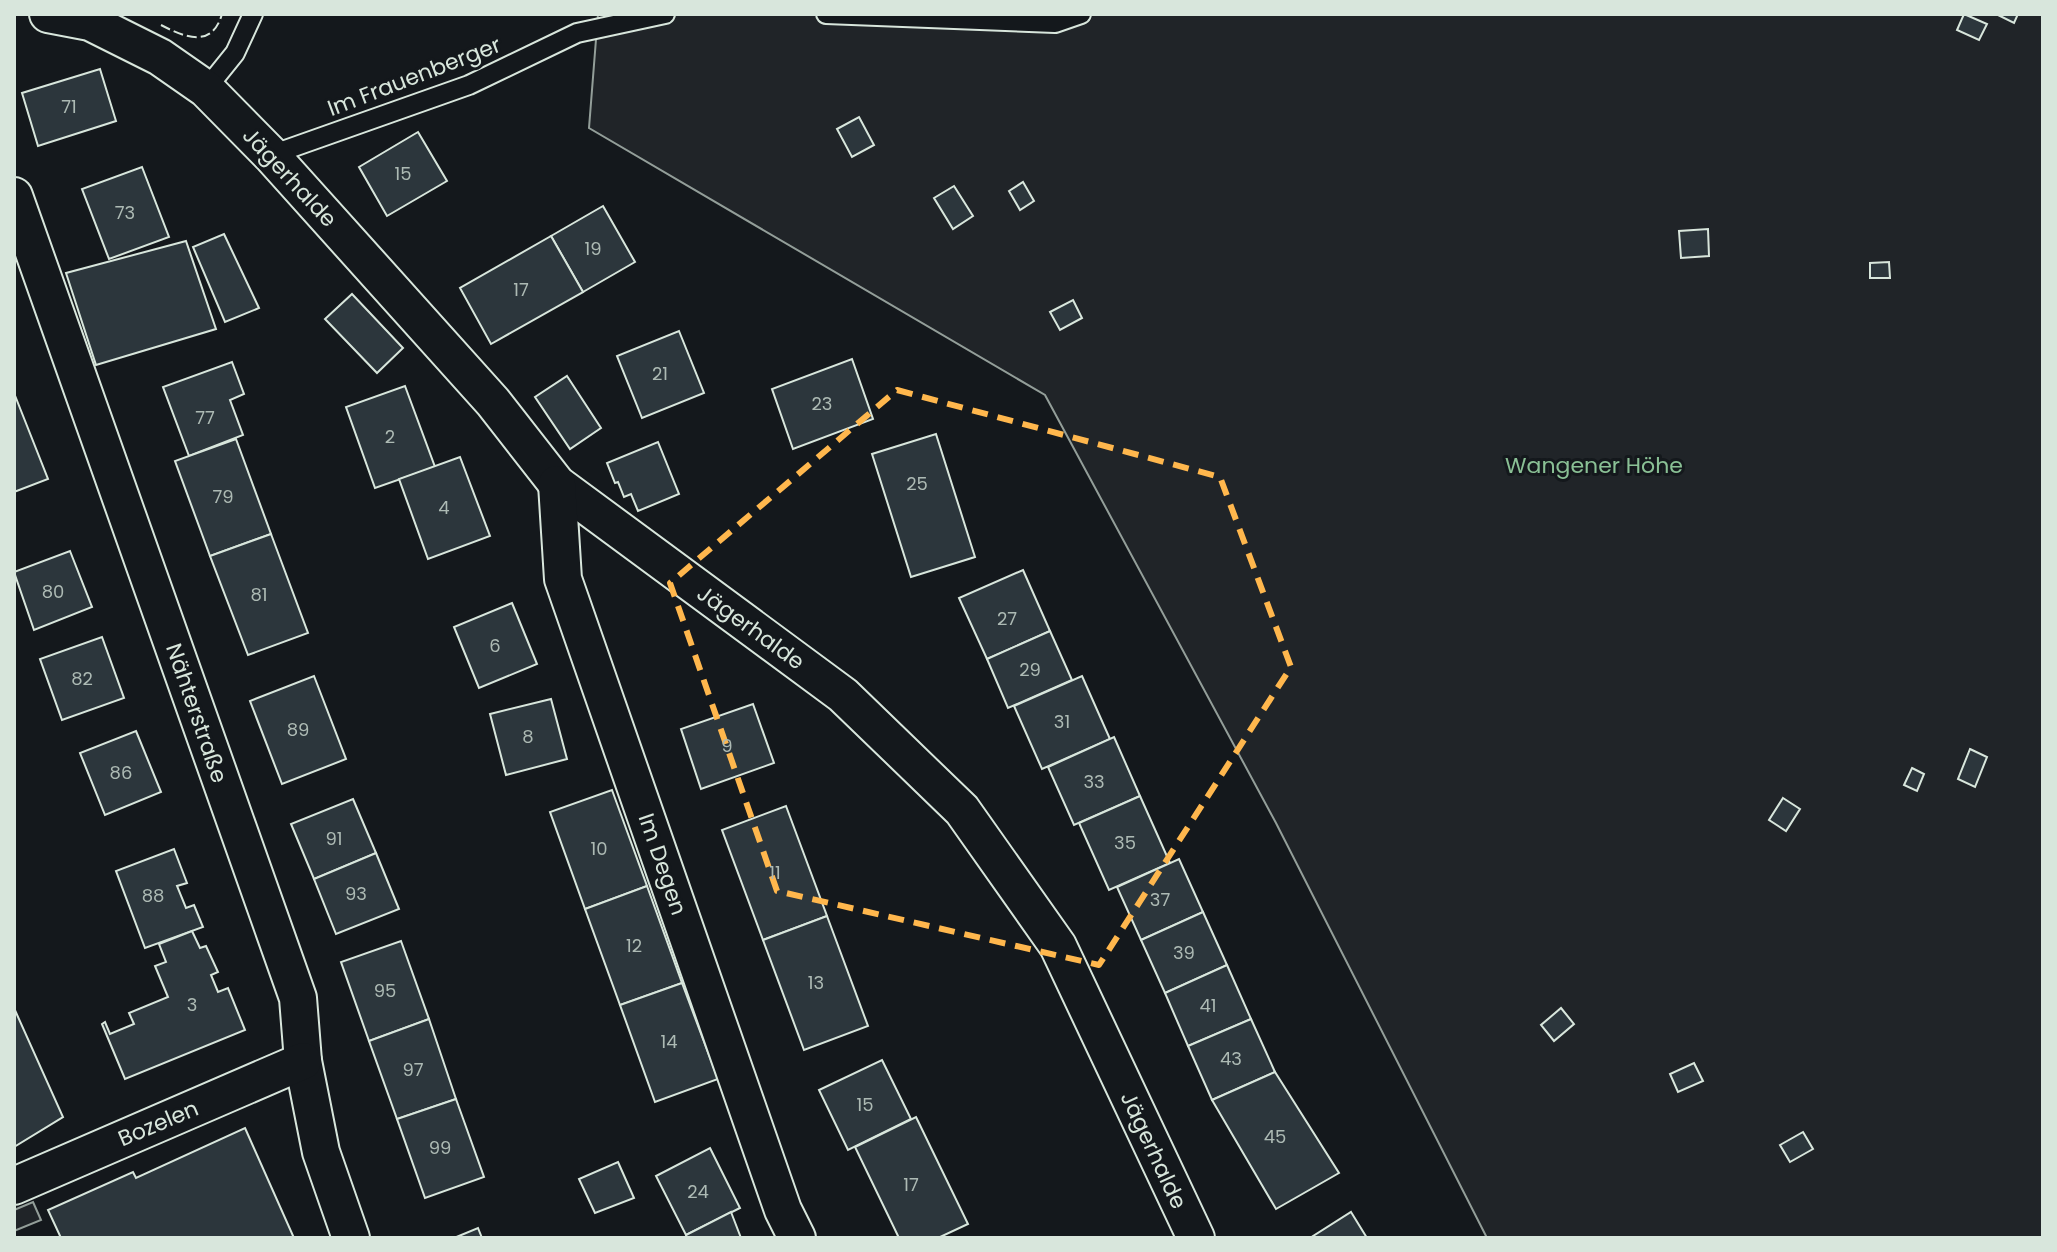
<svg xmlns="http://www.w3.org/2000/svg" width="2057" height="1252" viewBox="0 0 2057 1252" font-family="Poppins,sans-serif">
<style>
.green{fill:#202428;stroke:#939e99;stroke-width:2}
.building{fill:#2c363c;stroke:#d8e6dc;stroke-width:2}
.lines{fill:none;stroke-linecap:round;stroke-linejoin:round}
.service-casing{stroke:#d8e6dc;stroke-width:22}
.minor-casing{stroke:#d8e6dc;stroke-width:40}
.service{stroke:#14181c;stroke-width:18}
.minor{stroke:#14181c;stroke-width:36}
.fence{stroke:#d8e6dc;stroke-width:2;stroke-dasharray:10 4;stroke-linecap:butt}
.marked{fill:none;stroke:#ffb74d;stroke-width:6;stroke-dasharray:16 10;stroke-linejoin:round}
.labels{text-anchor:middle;stroke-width:6;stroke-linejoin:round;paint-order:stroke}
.number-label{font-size:18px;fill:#adbab4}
.street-label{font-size:22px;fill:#d8e6dc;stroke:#14181c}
.park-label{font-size:22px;fill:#8ac095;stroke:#14181c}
</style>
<rect width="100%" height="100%" fill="#14181c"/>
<g class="green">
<path d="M 598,14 L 2043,14 L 2043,1238 L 1487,1238 L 1276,823 L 1045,395 L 589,128 Z"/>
<path d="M 33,1202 L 41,1220 L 14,1231 L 14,1210 Z"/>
</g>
<g class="building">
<path d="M 1964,14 L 1987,24 L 1979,40 L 1957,30 Z"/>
<path d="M 1996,14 L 2018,14 L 2014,23 Z"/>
<path d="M 100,69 L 116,121 L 38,146 L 22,93 Z"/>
<path d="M 859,117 L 874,145 L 852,157 L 837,129 Z"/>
<path d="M 418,132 L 447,181 L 387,216 L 359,167 Z"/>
<path d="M 142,167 L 169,237 L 109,259 L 82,189 Z"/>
<path d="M 1023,182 L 1034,201 L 1020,210 L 1009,191 Z"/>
<path d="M 954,186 L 973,216 L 953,229 L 934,198 Z"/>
<path d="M 603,206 L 635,262 L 583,292 L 551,236 Z"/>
<path d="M 1708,229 L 1709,256 L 1681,258 L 1679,231 Z"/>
<path d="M 224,234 L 259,308 L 225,322 L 193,247 Z"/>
<path d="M 551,236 L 583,292 L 491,344 L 460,288 Z"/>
<path d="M 186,241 L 216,329 L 96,365 L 66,273 Z"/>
<path d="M 1889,262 L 1890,278 L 1870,278 L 1870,263 Z"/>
<path d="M 352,294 L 403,348 L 377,373 L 325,319 Z"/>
<path d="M 1073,300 L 1082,318 L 1060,330 L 1050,312 Z"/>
<path d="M 679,331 L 704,393 L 642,418 L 617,356 Z"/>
<path d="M 852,359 L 873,419 L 793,449 L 772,389 Z"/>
<path d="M 232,362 L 244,394 L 230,400 L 243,435 L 189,456 L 163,387 Z"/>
<path d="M 567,376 L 601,428 L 570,449 L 535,397 Z"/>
<path d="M 405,386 L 435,467 L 375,488 L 346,407 Z"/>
<path d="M 14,393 L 48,479 L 14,492 Z"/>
<path d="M 936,434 L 975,557 L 911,577 L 872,454 Z"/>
<path d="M 236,439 L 271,534 L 210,556 L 175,461 Z"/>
<path d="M 658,442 L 679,494 L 638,511 L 631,494 L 624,497 L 618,482 L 615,483 L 607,463 Z"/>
<path d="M 460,457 L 490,536 L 428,559 L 399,479 Z"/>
<path d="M 271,534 L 308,633 L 248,655 L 210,556 Z"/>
<path d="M 70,551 L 92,607 L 34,630 L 14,572 Z"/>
<path d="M 1023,570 L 1050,631 L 987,659 L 959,598 Z"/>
<path d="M 512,603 L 537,664 L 479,688 L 454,627 Z"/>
<path d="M 1050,631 L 1072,680 L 1008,708 L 987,659 Z"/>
<path d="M 102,637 L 124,698 L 62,720 L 40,659 Z"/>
<path d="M 314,676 L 346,759 L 282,784 L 250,701 Z"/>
<path d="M 1082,676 L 1110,739 L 1042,769 L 1014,706 Z"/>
<path d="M 551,699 L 567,759 L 506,775 L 490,714 Z"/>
<path d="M 753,704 L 774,763 L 701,789 L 681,729 Z"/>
<path d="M 136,731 L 161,792 L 105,815 L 80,753 Z"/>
<path d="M 1114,737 L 1140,796 L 1074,825 L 1048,767 Z"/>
<path d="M 1970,749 L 1987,757 L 1975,787 L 1958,779 Z"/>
<path d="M 1912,768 L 1924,774 L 1917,791 L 1904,785 Z"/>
<path d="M 612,790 L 647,886 L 585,909 L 550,812 Z"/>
<path d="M 1140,796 L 1170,863 L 1109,890 L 1079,823 Z"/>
<path d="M 1783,798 L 1800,809 L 1786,831 L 1769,820 Z"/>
<path d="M 353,799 L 376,853 L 314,879 L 291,824 Z"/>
<path d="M 786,806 L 827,916 L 763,940 L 722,830 Z"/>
<path d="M 174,849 L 187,883 L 177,886 L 186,908 L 194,905 L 203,927 L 145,948 L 116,871 Z"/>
<path d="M 376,853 L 399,909 L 336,934 L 314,879 Z"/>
<path d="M 1179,859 L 1203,912 L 1141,940 L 1117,887 Z"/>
<path d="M 647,886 L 682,983 L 620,1005 L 585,909 Z"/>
<path d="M 1203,912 L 1227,965 L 1165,993 L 1141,940 Z"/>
<path d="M 827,916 L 868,1026 L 804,1050 L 763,940 Z"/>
<path d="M 192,931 L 200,948 L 206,946 L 218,972 L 211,975 L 218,992 L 228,988 L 245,1030 L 125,1079 L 102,1024 L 105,1022 L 110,1034 L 134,1024 L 129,1013 L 168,997 L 155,966 L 166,962 L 159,944 Z"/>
<path d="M 401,941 L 429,1019 L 369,1041 L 341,962 Z"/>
<path d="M 1227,965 L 1251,1019 L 1188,1046 L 1165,993 Z"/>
<path d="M 682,983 L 718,1079 L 655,1102 L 620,1005 Z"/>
<path d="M 14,1008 L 63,1117 L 14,1147 Z"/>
<path d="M 1561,1008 L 1574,1024 L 1554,1041 L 1541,1025 Z"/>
<path d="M 429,1019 L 456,1099 L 397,1119 L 369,1041 Z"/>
<path d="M 1251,1019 L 1275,1072 L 1212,1100 L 1188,1046 Z"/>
<path d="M 882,1060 L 911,1119 L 848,1150 L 819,1090 Z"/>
<path d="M 1694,1063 L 1703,1081 L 1678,1092 L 1670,1074 Z"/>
<path d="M 1275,1072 L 1339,1173 L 1276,1209 L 1212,1100 Z"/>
<path d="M 456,1099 L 484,1177 L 425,1198 L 397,1119 Z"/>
<path d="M 916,1117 L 968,1224 L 938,1238 L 899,1238 L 855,1147 Z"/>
<path d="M 245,1128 L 294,1238 L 61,1238 L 48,1210 L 133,1172 L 136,1178 Z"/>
<path d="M 1803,1132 L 1813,1149 L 1790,1162 L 1780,1145 Z"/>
<path d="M 710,1148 L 740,1208 L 686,1235 L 656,1176 Z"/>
<path d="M 618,1162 L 634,1198 L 595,1213 L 579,1179 Z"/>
<path d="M 731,1212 L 741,1238 L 687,1238 L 686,1235 Z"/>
<path d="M 1351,1212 L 1367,1238 L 1310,1238 Z"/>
<path d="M 478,1228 L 482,1238 L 454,1238 Z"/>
</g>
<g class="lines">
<g class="service-casing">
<g id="service">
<path d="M 826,14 L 1055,23 L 1081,14"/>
<path d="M 206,89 L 235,53 L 253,14"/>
<path d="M 271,155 L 469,85 L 577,33 L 665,14"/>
</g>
</g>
<g class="minor-casing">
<g id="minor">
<path d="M 48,14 L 90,22 L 160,57 L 206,89 L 271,155 L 493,402 L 557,484 L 843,695 L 962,810 L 1058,946 L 1196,1238"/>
<path d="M 14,196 L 298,998 L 303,1061 L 321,1152 L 351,1238"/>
<path d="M 557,484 L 563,579 L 783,1210 L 797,1238"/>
<path d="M 14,1186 L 303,1061"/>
</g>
</g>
<use href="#service" class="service"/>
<use href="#minor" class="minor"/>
<path class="fence" d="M 161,25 C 184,37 212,49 222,14"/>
</g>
<path class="marked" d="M 897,390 L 1220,477 L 1291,667 L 1099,965 L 777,891 L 670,583 Z"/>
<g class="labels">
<g class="number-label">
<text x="69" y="113">71</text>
<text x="403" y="180">15</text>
<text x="125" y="219">73</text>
<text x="593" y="255">19</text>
<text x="521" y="296">17</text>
<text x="660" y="380">21</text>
<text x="822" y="410">23</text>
<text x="205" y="424">77</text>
<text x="390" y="443">2</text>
<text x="917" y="490">25</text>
<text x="223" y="503">79</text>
<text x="444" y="514">4</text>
<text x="53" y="598">80</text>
<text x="259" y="601">81</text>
<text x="1007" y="625">27</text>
<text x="495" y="652">6</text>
<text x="1030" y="676">29</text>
<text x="82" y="685">82</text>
<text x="1062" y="728">31</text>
<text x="298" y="736">89</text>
<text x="528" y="743">8</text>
<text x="727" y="752">9</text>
<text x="121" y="779">86</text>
<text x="1094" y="788">33</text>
<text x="334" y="845">91</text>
<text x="1125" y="849">35</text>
<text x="599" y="855">10</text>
<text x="775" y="879">11</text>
<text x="356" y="900">93</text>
<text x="153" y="902">88</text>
<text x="1160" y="906">37</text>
<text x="634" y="952">12</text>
<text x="1184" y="959">39</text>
<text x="816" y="989">13</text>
<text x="385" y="997">95</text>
<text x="192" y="1011">3</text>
<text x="1208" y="1012">41</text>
<text x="669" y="1048">14</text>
<text x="1231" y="1065">43</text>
<text x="413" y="1076">97</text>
<text x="865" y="1111">15</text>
<text x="1275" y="1143">45</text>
<text x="440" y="1154">99</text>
<text x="911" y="1191">17</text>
<text x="698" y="1198">24</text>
</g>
<g class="street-label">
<text transform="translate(414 76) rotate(-21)" y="8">Im Frauenberger</text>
<text transform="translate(290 177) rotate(47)" y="8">Jägerhalde</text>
<text transform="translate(751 627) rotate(36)" y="8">Jägerhalde</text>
<text transform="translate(197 713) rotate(71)" y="8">Nähterstraße</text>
<text transform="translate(663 864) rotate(71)" y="8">Im Degen</text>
<text transform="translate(158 1123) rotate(-23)" y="8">Bozelen</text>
<text transform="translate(1154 1150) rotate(65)" y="8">Jägerhalde</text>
</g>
<g class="park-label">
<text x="1594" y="473">Wangener Höhe</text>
</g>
</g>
<rect width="2057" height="1252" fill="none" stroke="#d8e6dc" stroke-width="32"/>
</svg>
